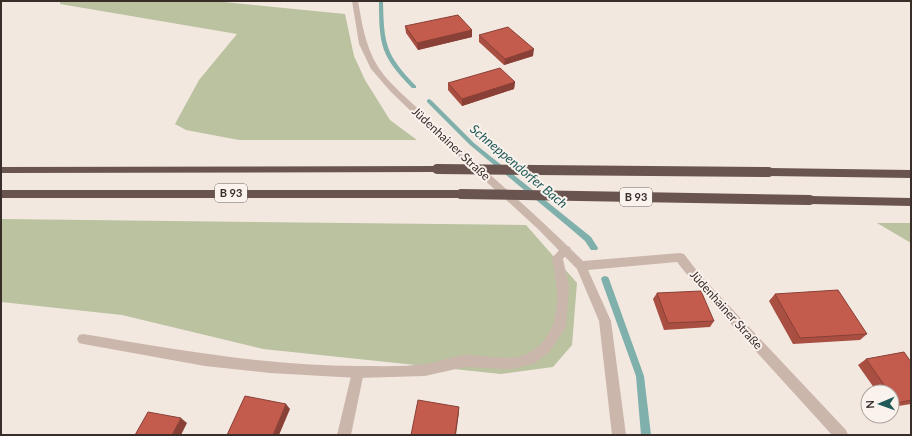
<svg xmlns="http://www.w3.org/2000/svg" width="912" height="436" viewBox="0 0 912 436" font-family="Lato,sans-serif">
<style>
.green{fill:#bac2a0}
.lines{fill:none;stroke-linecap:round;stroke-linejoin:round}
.stream{fill:#7fb0ac;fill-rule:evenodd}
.service{fill:#cbb6ac;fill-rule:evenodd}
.minor{fill:#cbb6ac;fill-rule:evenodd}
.trunk{fill:#6a544f;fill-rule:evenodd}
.trunk-bridge{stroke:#6a544f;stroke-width:10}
.wall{fill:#a94f42}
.shaded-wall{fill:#894036}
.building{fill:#c45c4d;stroke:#894036}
.labels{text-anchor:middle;stroke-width:4;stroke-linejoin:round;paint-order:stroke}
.shield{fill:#faf2ed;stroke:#736864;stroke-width:1}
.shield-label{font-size:11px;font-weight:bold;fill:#392d2a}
.street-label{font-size:12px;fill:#392d2a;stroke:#faf2ed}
.water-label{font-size:13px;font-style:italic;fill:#205a58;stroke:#faf2ed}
</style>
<rect width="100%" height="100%" fill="#f3e8e0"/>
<g class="green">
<path d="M 60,1 L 214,1 L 345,14 L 354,56 L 365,80 L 390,120 L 417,140 L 239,140 L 186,130 L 175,124 L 199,80 L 237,34 L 60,4 Z"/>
<path d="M 1,219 L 526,225 L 577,283 L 572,345 L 553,367 L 501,374 L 263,349 L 122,315 L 1,302 Z"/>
<path d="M 877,223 L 911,223 L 911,243 Z"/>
</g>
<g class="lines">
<g class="stream">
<path d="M 379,1 L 383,1 C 384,44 385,54 416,86 L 416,88 L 412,88 C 381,56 379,46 379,1 Z"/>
<path d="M 429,99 L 431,100 L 474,143 L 591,237 L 598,248 L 597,250 L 591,250 L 585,241 L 571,229 L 470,145 L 427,102 L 427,100 Z"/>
<path d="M 605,276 L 608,277 L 609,279 L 644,376 L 651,435 L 641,435 L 636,376 L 601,279 L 602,277 Z"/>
</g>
<path class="service" d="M 566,246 L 570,247 L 571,250 L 563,259 L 569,286 L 566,327 L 549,352 L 535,363 L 512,369 L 465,367 L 425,376 L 358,378 L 270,373 L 205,366 L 83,344 L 79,343 L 77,339 L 79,335 L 83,334 C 174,349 266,366 359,366 C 380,366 404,367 425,364 C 439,362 453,356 466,355 C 484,355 514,362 529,353 C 564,332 559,292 552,258 L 562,247 Z"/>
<g class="minor">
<path d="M 352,1 L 358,1 C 362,23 365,45 377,65 C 387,83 414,104 429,119 C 480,167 534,212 583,261 L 680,253 L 684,254 L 701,276 L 846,430 L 848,435 L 832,435 L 693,282 L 677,262 L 588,270 L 611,321 L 626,435 L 612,435 L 599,321 L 577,269 L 538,229 L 445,144 L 391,92 L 371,69 L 359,44 Z"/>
<path d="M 358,366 L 362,368 L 364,372 L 351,435 L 337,435 L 352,372 L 354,368 Z"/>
</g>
<g class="trunk">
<path d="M 437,166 L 442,169 L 437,172 L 1,173 L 1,167 Z"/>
<path d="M 769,168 L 911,170 L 911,178 L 769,176 L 764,172 Z"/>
<path d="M 1,190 L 461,190 L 466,194 L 461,198 L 1,198 Z"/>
<path d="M 810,196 L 911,198 L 911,206 L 810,204 L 805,200 Z"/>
</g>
<g class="trunk-bridge">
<path d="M 437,169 L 769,172"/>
<path d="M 461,194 L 810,200"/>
</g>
</g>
<g class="wall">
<path d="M 405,26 L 472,30 L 472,37 L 418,50 L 406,33 Z"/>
<path d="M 479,35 L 533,56 L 504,65 L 479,42 Z"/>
<path d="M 515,82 L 514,89 L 462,106 L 448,90 L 448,83 Z"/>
<path d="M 657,293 L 714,321 L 710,327 L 664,330 L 653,299 Z"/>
<path d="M 775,294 L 867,334 L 860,340 L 793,344 L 769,301 Z"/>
<path d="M 866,359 L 911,362 L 911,404 L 892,407 L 892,392 L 877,392 L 858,365 Z"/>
</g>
<g class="shaded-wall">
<path d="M 472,30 L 472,37 L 418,50 L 417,43 Z"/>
<path d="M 534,49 L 533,56 L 504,65 L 505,59 Z"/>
<path d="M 515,82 L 514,89 L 462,106 L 462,99 Z"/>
<path d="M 286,404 L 290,409 L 279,435 L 273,435 Z"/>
<path d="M 459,407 L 459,412 L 456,435 L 455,435 Z"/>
<path d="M 181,418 L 187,423 L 181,435 L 172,435 Z"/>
</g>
<g class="building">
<path d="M 458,15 L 472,30 L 417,43 L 405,26 Z"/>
<path d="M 508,27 L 534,49 L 505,59 L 479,35 Z"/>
<path d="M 500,68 L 515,82 L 462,99 L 448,83 Z"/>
<path d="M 838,290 L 867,334 L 800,338 L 775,294 Z"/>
<path d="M 701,291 L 714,321 L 668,323 L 657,293 Z"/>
<path d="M 904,352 L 911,362 L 911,400 L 897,403 L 892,396 L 892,392 L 889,392 L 866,359 Z"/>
<path d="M 245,396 L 286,404 L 273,435 L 227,435 Z"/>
<path d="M 418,400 L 459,407 L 455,435 L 411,435 Z"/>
<path d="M 148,412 L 181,418 L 172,435 L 135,435 Z"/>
</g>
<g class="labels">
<g class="shield">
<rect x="215" y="184" width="32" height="18" rx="3"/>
<rect x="620" y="188" width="32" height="18" rx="3"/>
</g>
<g class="shield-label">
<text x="231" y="197">B 93</text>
<text x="636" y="201">B 93</text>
</g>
<g class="street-label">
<text transform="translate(451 144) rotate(43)" y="4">Jüdenhainer Straße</text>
<text transform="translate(726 310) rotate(48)" y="4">Jüdenhainer Straße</text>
</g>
<g class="water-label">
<text transform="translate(519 166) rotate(40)" y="5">Schneppendorfer Bach</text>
</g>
</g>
<rect width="912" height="436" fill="none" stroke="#392d2a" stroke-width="4"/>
<g transform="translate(880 404) rotate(268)"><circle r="19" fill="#faf2ed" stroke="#ada39f"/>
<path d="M0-3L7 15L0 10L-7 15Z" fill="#205a58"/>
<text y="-6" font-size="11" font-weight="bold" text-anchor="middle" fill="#392d2a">N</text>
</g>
</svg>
